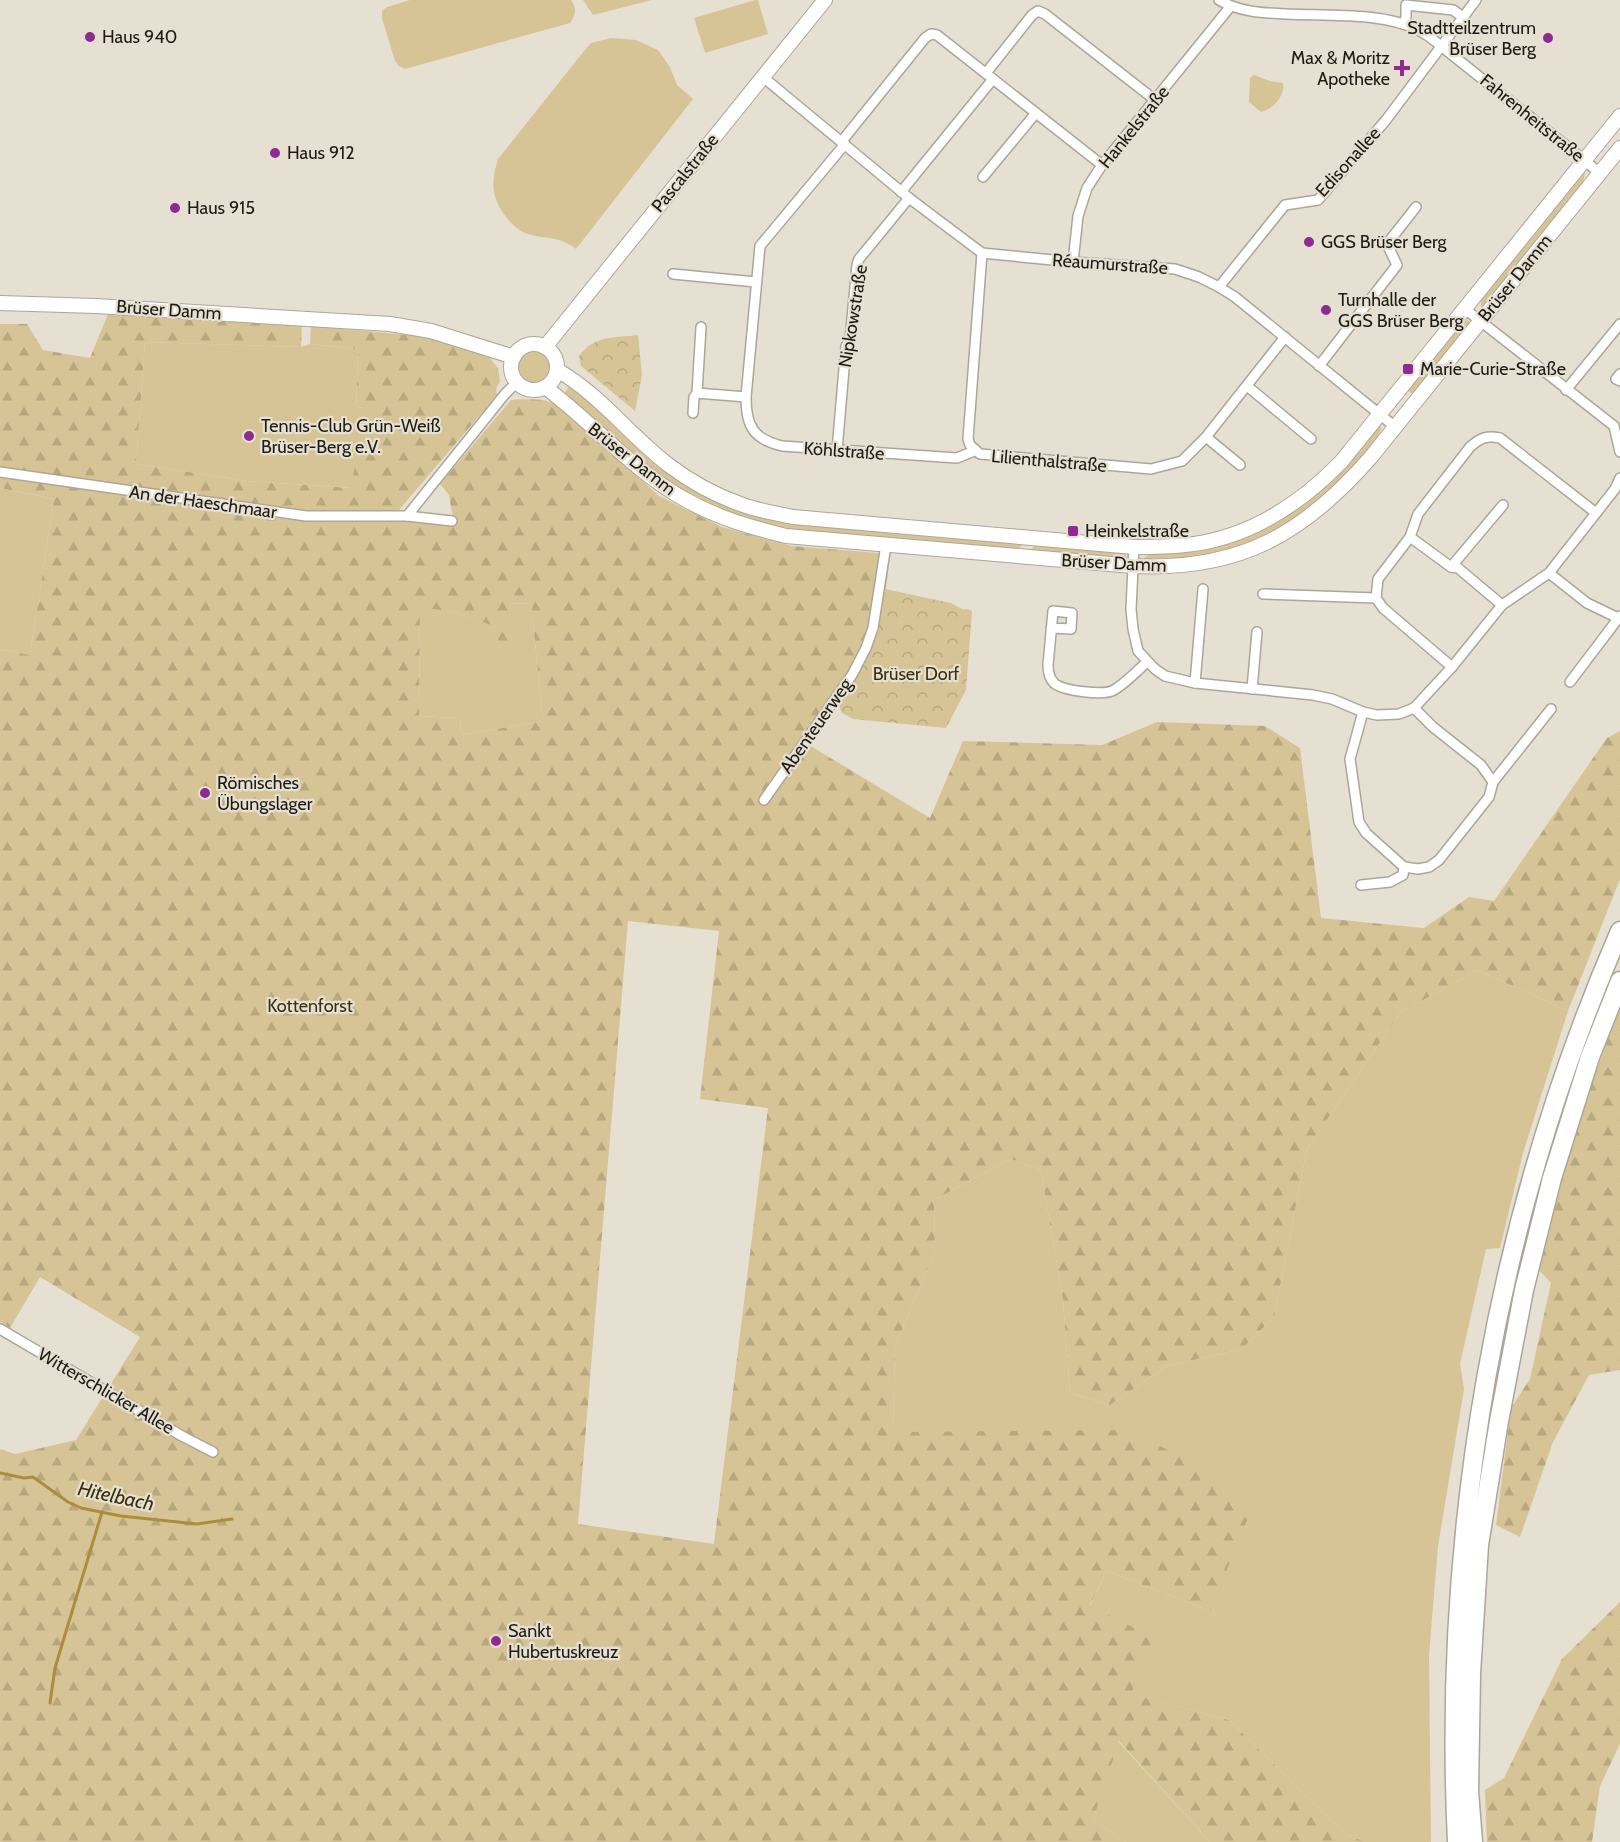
<svg xmlns="http://www.w3.org/2000/svg" width="1620" height="1842" viewBox="0 0 1620 1842" font-family="Cabin,sans-serif">
<style>
.grass{fill:#d7c496}
.forest{fill:url(#forest-firs);fill-rule:evenodd}
.park{fill:url(#park-crowns)}
.lines{fill:none;stroke-linecap:round;stroke-linejoin:round}
.stream{stroke:#ac8d3c;stroke-width:3}
.street-casing{stroke:#aca699;stroke-width:12}
.secondary-casing{stroke:#aca699;stroke-width:16}
.highway-casing{stroke:#aca699;stroke-width:21}
.street{stroke:#fff;stroke-width:9}
.secondary{stroke:#fff;stroke-width:14}
.highway{stroke:#fff;stroke-width:18}
.poi-dot{fill:#8e2b92;stroke:#e6e0d2;stroke-width:2}
.labels{text-anchor:middle;stroke-width:4.5;stroke-linejoin:round;paint-order:stroke}
.poi-label{font-size:18px;fill:#1d1b15;stroke:#e6e0d2;text-anchor:start}
.street-label{font-size:18px;fill:#1d1b15;stroke:#e6e0d2}
.park-label{font-size:18px;fill:#3d300c;stroke:#e6e0d2}
.water-label{font-size:20px;font-style:italic;fill:#3c2f0b;stroke:#e6e0d2}
</style>
<defs>
<pattern id="forest-firs" width="22" height="20" patternUnits="userSpaceOnUse" patternTransform="scale(1.5)"><rect width="22" height="20" fill="#d7c496"/><path d="M5 1l3.5 6h-7zM16 11l3.5 6h-7z" fill="#b8a880"/></pattern>
<pattern id="park-crowns" width="20" height="18" patternUnits="userSpaceOnUse" patternTransform="scale(1.5)"><rect width="20" height="18" fill="#d7c496"/><path d="M2 6a3 3 0 1 1 6 0M12 15a3 3 0 1 1 6 0" fill="none" stroke="#b8a880"/></pattern>
</defs>
<rect width="100%" height="100%" fill="#e6e0d2"/>
<g class="grass">
<path d="M 410,0 L 571,0 C 577,8 576,15 570,23 L 405,69 L 399,66 L 395,61 L 382,18 L 382,11 L 387,7 Z"/>
<path d="M 583,0 L 652,0 L 593,15 Z"/>
<path d="M 755,0 L 758,0 L 768,34 L 705,53 L 694,18 Z"/>
<path d="M 611,38 L 636,40 L 658,50 L 670,67 L 677,85 L 693,99 L 576,249 C 558,235 547,240 528,234 C 512,229 497,208 494,192 C 492,181 495,169 498,159 L 584,51 L 591,43 Z"/>
<path d="M 1254,75 L 1270,81 L 1283,83 C 1286,95 1272,110 1261,112 L 1249,102 L 1250,78 Z"/>
<path d="M 1583,171 L 1585,172 L 1583,184 L 1481,310 L 1481,297 Z"/>
<path d="M 1467,320 L 1471,323 L 1414,395 L 1406,389 L 1459,324 Z"/>
<path d="M 145,342 L 301,347 L 310,344 L 358,349 L 356,407 L 366,408 L 352,488 L 247,481 L 136,464 Z"/>
<circle cx="534" cy="367" r="17"/>
<path d="M 570,385 L 627,435 L 748,512 L 1024,542 L 1016,552 L 814,535 L 762,526 L 688,497 L 644,464 L 586,411 L 564,394 Z"/>
<path d="M 1380,423 L 1381,429 L 1375,443 L 1335,489 L 1289,525 L 1241,547 L 1194,559 L 1142,560 L 1150,553 L 1264,527 Z"/>
<path d="M 0,488 L 54,499 L 30,655 L 0,649 Z"/>
<path d="M 1036,543 L 1121,551 L 1129,558 L 1129,560 L 1029,553 Z"/>
<path d="M 531,603 L 543,721 L 461,735 L 460,718 L 419,716 L 420,606 L 454,612 L 492,625 L 511,643 L 509,604 Z"/>
<path d="M 1477,970 L 1568,1011 L 1523,1153 L 1500,1248 L 1486,1249 L 1460,1364 L 1464,1389 L 1438,1546 L 1429,1655 L 1431,1842 L 1366,1842 L 1345,1834 L 1229,1720 L 1130,1694 L 1090,1606 L 1107,1571 L 1210,1611 L 893,1432 L 895,1346 L 935,1252 L 934,1200 L 1011,1159 L 1041,1170 L 1063,1300 L 1070,1393 L 1110,1405 L 1167,1366 L 1242,1349 L 1274,1317 L 1307,1149 L 1400,1013 Z"/>
<path d="M 1118,1741 L 1210,1842 L 1126,1842 L 1093,1820 Z"/>
</g>
<g class="forest">
<path d="M 108,314 L 302,325 L 301,347 L 145,342 L 136,464 L 247,481 L 351,488 L 365,408 L 356,407 L 358,349 L 310,344 L 311,326 L 430,337 L 489,357 L 498,368 L 500,382 L 496,388 L 497,395 L 399,510 L 399,520 L 430,521 L 453,518 L 449,495 L 440,484 L 511,400 C 516,399 542,399 547,401 C 550,402 553,403 556,403 L 659,496 L 722,527 L 792,546 L 890,554 C 887,579 885,606 878,631 C 865,673 833,709 809,745 L 930,818 L 963,741 L 1102,745 L 1157,722 L 1265,726 L 1300,748 L 1321,918 L 1424,928 L 1469,897 L 1494,901 L 1607,738 L 1620,731 L 1620,879 L 1568,1011 L 1477,970 L 1400,1013 L 1307,1149 L 1274,1317 L 1242,1349 L 1167,1366 L 1110,1405 L 1070,1393 L 1063,1300 L 1041,1170 L 1011,1159 L 934,1200 L 935,1252 L 895,1346 L 893,1432 L 1132,1430 L 1197,1467 L 1248,1518 L 1210,1611 L 1107,1571 L 1090,1605 L 1153,1638 L 1131,1694 L 1229,1720 L 1345,1834 L 1366,1842 L 1210,1842 L 1119,1741 L 1093,1820 L 1126,1842 L 0,1842 L 0,1449 L 15,1454 L 76,1440 L 140,1337 L 40,1277 L 10,1328 L 0,1322 L 0,649 L 30,655 L 54,499 L 0,488 L 0,324 L 27,324 L 43,350 L 90,358 ZM 531,603 L 543,721 L 461,735 L 460,718 L 419,716 L 420,607 L 454,612 L 491,625 L 493,642 L 512,643 L 509,604 ZM 628,921 L 719,931 L 700,1099 L 768,1108 L 714,1544 L 578,1524 Z"/>
<path d="M 1620,1007 L 1620,1370 L 1589,1375 L 1553,1442 L 1520,1537 L 1496,1525 L 1511,1408 L 1530,1379 L 1551,1283 L 1535,1266 L 1553,1188 Z"/>
<path d="M 1620,1602 L 1620,1744 L 1600,1786 L 1592,1842 L 1487,1842 L 1485,1790 L 1504,1778 L 1562,1659 Z"/>
</g>
<g class="park">
<path d="M 638,335 L 642,375 L 635,411 L 581,366 L 579,356 C 595,335 614,338 638,335 Z"/>
<path d="M 885,589 L 951,603 L 962,609 L 971,610 L 972,612 L 966,690 L 946,728 L 853,719 L 842,713 L 838,703 C 865,663 879,638 885,589 Z"/>
</g>
<g class="lines">
<g class="stream">
<path d="M 0,1473 L 24,1478 L 33,1477 L 68,1502 L 81,1508 L 121,1516 L 197,1524 L 232,1519"/>
<path d="M 50,1703 L 55,1668 L 102,1512"/>
</g>
<g class="street-casing">
<g id="street">
<path d="M 1219,0 C 1239,12 1263,13 1286,14 C 1325,16 1383,12 1418,30 C 1426,34 1434,40 1441,46 L 1600,173"/>
<path d="M 1404,24 L 1406,17 L 1406,5 L 1453,10 L 1463,17"/>
<path d="M 986,73 L 1032,15 L 1038,11 L 1045,14 L 1155,100"/>
<path d="M 763,77 L 909,198 L 982,253 L 1073,262 L 1175,269 L 1199,277 L 1219,287 L 1235,297 L 1394,426"/>
<path d="M 842,141 L 925,38 L 931,34 L 937,35 L 1102,165"/>
<path d="M 845,144 L 760,246 L 746,397 C 746,426 753,439 782,446 L 957,458 L 974,451"/>
<path d="M 983,177 L 1036,113"/>
<path d="M 901,192 L 993,79"/>
<path d="M 982,253 L 968,439 L 970,445 L 980,454 L 1151,469 L 1182,461 L 1206,437 L 1285,337"/>
<path d="M 1073,262 L 1078,216 L 1087,188 L 1102,165 L 1230,7"/>
<path d="M 673,274 L 756,282"/>
<path d="M 1219,287 L 1285,205 L 1318,200 L 1386,120 L 1476,0"/>
<path d="M 1465,309 L 1614,426 L 1620,452"/>
<path d="M 1319,366 L 1397,265 L 1387,244 L 1416,207"/>
<path d="M 1620,374 L 1616,379 L 1620,381"/>
<path d="M 1247,386 L 1311,439"/>
<path d="M 1566,390 L 1620,324"/>
<path d="M 697,393 L 701,327"/>
<path d="M 693,413 L 694,397 L 697,393 L 746,397"/>
<path d="M 1206,437 L 1240,465"/>
<path d="M 837,450 L 846,346 L 850,340 L 857,265 L 859,259 L 909,198"/>
<path d="M 0,472 L 306,516 L 407,516 L 452,521"/>
<path d="M 407,516 L 505,394 L 517,382"/>
<path d="M 1410,537 L 1451,567 L 1458,568 L 1502,605"/>
<path d="M 1134,547 L 1131,609 L 1133,629 L 1138,651 L 1155,669 L 1165,676 L 1195,683 L 1313,695 L 1332,699 L 1363,712 L 1377,715 L 1399,714 L 1414,708 L 1452,667 L 1502,605 L 1549,573 L 1615,489 L 1620,478"/>
<path d="M 1451,567 L 1503,505"/>
<path d="M 1549,573 L 1587,603 L 1618,618"/>
<path d="M 1263,594 L 1376,598"/>
<path d="M 1051,628 L 1071,629 L 1072,613 L 1053,611 L 1048,665 C 1048,671 1049,678 1054,683 C 1063,691 1104,696 1114,690 C 1126,683 1137,671 1147,662"/>
<path d="M 1452,667 L 1383,608 L 1376,598 L 1378,579 L 1410,537 L 1418,514 L 1470,447 C 1480,438 1487,435 1500,438 L 1596,513"/>
<path d="M 1570,682 L 1620,616"/>
<path d="M 1195,683 L 1203,589"/>
<path d="M 1252,689 L 1257,632"/>
<path d="M 1363,712 L 1350,759 L 1359,822 L 1366,833 L 1404,867 L 1418,869 L 1429,867 L 1439,860 L 1489,797 L 1493,782 L 1481,765 L 1433,727 L 1414,708"/>
<path d="M 1493,782 L 1551,709"/>
<path d="M 764,800 L 852,675 L 866,648 L 873,628 L 886,545"/>
<path d="M 1361,885 L 1390,882 L 1403,875 L 1404,867"/>
<path d="M 0,1329 L 182,1436 L 213,1452"/>
</g>
</g>
<g class="secondary-casing">
<g id="secondary">
<path d="M 0,303 L 96,306 L 390,324 L 431,331 L 514,357"/>
<circle cx="534" cy="367" r="23"/>
<path d="M 545,347 L 825,0"/>
<path d="M 557,370 C 601,395 630,436 670,466 C 691,482 717,496 743,505 C 759,511 776,513 793,517 L 1134,547 C 1151,547 1168,547 1185,545 C 1247,539 1298,506 1341,462 L 1620,116"/>
<path d="M 545,387 C 593,423 633,471 686,500 C 718,518 750,527 786,536 L 1133,566 C 1239,571 1303,535 1371,457 L 1620,148"/>
</g>
</g>
<g class="highway-casing">
<g id="highway">
<path d="M 1457,1842 C 1442,1531 1496,1216 1620,931"/>
<path d="M 1473,1842 L 1469,1791 L 1471,1674 L 1479,1545 L 1499,1421 L 1524,1290 L 1552,1178 L 1590,1057 L 1620,981"/>
</g>
</g>
<use href="#street" class="street"/>
<use href="#secondary" class="secondary"/>
<use href="#highway" class="highway"/>
</g>
<g class="poi-dot">
<circle cx="90" cy="37" r="6"/>
<circle cx="1548" cy="38" r="6"/>
<path d="M1399 59h6v6h6v6h-6v6h-6v-6h-6v-6h6z"/>
<circle cx="275" cy="153" r="6"/>
<circle cx="175" cy="208" r="6"/>
<circle cx="1309" cy="242" r="6"/>
<circle cx="1326" cy="310" r="6"/>
<rect x="1402" y="363" width="12" height="12" rx="3"/>
<circle cx="249" cy="436" r="6"/>
<rect x="1067" y="525" width="12" height="12" rx="3"/>
<circle cx="205" cy="793" r="6"/>
<circle cx="496" cy="1641" r="6"/>
</g>
<g class="labels">
<g class="poi-label">
<text x="1536" y="34" text-anchor="end">Stadtteilzentrum<tspan x="1536" dy="21">Brüser Berg</tspan></text>
<text x="102" y="43">Haus 940</text>
<text x="1390" y="64" text-anchor="end">Max &amp; Moritz<tspan x="1390" dy="21">Apotheke</tspan></text>
<text x="287" y="159">Haus 912</text>
<text x="187" y="214">Haus 915</text>
<text x="1321" y="248">GGS Brüser Berg</text>
<text x="1338" y="306">Turnhalle der<tspan x="1338" dy="21">GGS Brüser Berg</tspan></text>
<text x="1420" y="375">Marie-Curie-Straße</text>
<text x="261" y="432">Tennis-Club Grün-Weiß<tspan x="261" dy="21">Brüser-Berg e.V.</tspan></text>
<text x="1085" y="537">Heinkelstraße</text>
<text x="217" y="789">Römisches<tspan x="217" dy="21">Übungslager</tspan></text>
<text x="508" y="1637">Sankt<tspan x="508" dy="21">Hubertuskreuz</tspan></text>
</g>
<g class="street-label">
<text transform="translate(1532 118) rotate(39)" y="6">Fahrenheitstraße</text>
<text transform="translate(1134 127) rotate(-51)" y="6">Hankelstraße</text>
<text transform="translate(1348 162) rotate(-48)" y="6">Edisonallee</text>
<text transform="translate(685 173) rotate(-51)" y="6">Pascalstraße</text>
<text transform="translate(1110 264) rotate(4)" y="6">Réaumurstraße</text>
<text transform="translate(1515 278) rotate(-51)" y="6">Brüser Damm</text>
<text transform="translate(169 310) rotate(4)" y="6">Brüser Damm</text>
<text transform="translate(853 316) rotate(-81)" y="6">Nipkowstraße</text>
<text transform="translate(844 451) rotate(4)" y="6">Köhlstraße</text>
<text transform="translate(632 459) rotate(38)" y="6">Brüser Damm</text>
<text transform="translate(1049 461) rotate(5)" y="6">Lilienthalstraße</text>
<text transform="translate(203 502) rotate(8)" y="6">An der Haeschmaar</text>
<text transform="translate(1114 563) rotate(3)" y="6">Brüser Damm</text>
<text transform="translate(816 726) rotate(-55)" y="6">Abenteuerweg</text>
<text transform="translate(106 1391) rotate(30)" y="6">Witterschlicker Allee</text>
</g>
<g class="park-label">
<text x="916" y="680">Brüser Dorf</text>
<text x="310" y="1012">Kottenforst</text>
</g>
<g class="water-label">
<text transform="translate(116 1496) rotate(12)" y="7">Hitelbach</text>
</g>
</g>
</svg>
